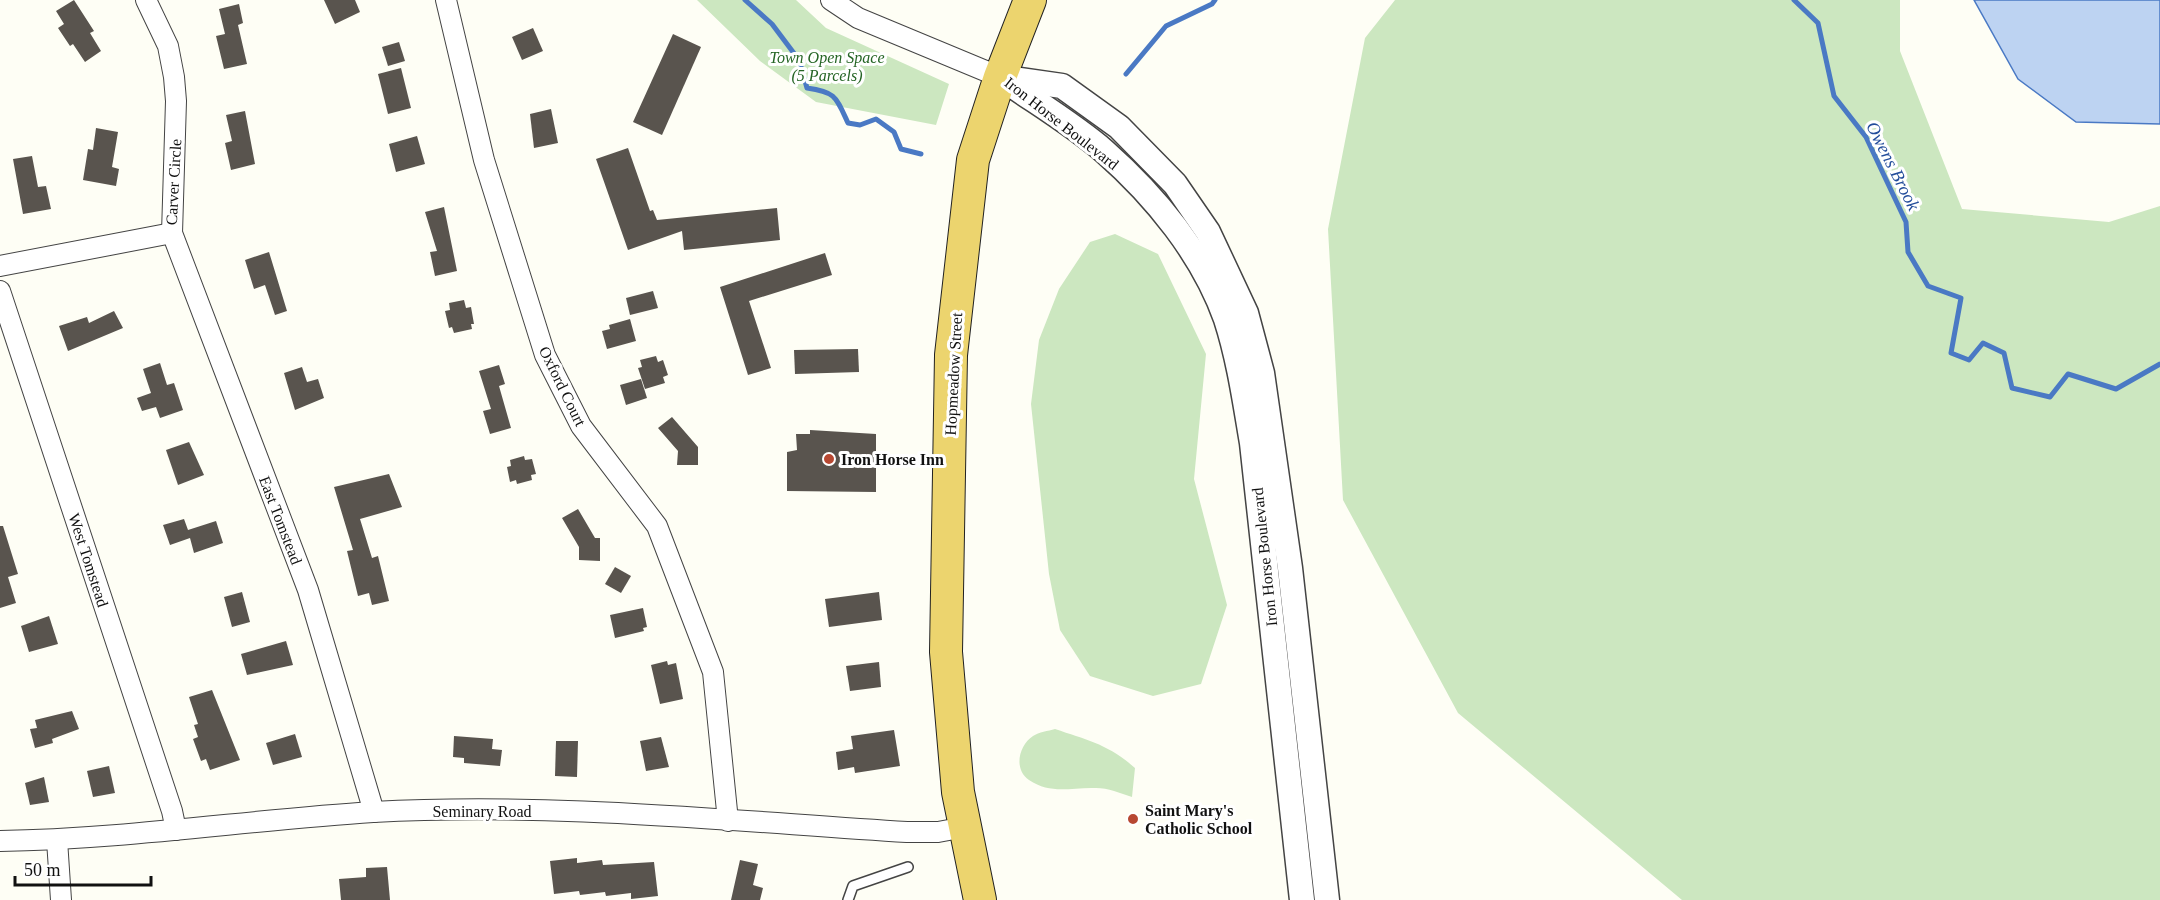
<svg xmlns="http://www.w3.org/2000/svg" width="2160" height="900" viewBox="0 0 2160 900" font-family="'Times New Roman',serif">
<style>
.green{fill:#cce7c0}
.water{fill:#bdd3f2;stroke:#4a79c4;stroke-width:1.5}
.lines{fill:none;stroke-linecap:round;stroke-linejoin:round}
.stream{stroke:#4a79c4;stroke-width:5}
.building{fill:#59544e}
.service-casing{stroke:#444;stroke-width:12}
.minor-casing{stroke:#444;stroke-width:22}
.tertiary-casing{stroke:#444;stroke-width:27}
.trunk-casing{stroke:#222;stroke-width:34}
.service{stroke:#fff;stroke-width:9}
.minor{stroke:#fff;stroke-width:20}
.tertiary{stroke:#fff;stroke-width:24}
.trunk{stroke:#ecd46e;stroke-width:32}
.poi-dot{fill:#b74832;stroke:#fff;stroke-width:2}
.labels{text-anchor:middle;stroke-width:6;stroke-linejoin:round;paint-order:stroke}
.park-label{font-size:16px;font-style:italic;fill:#256525;stroke:#fff}
.street-label{font-size:16px;fill:#111;stroke:#fff}
.poi-label{font-size:16px;font-weight:bold;fill:#111;stroke:#fff;text-anchor:start}
.water-label{font-size:18px;font-style:italic;fill:#224c9a;stroke:#fff}
</style>
<rect width="100%" height="100%" fill="#fefef5"/>
<g class="green">
<path d="M 697,0 L 796,0 L 826,28 L 949,84 L 936,125 L 816,102 L 760,61 Z"/>
<path d="M 1395,0 L 1900,0 L 1900,51 L 1962,209 L 2109,222 L 2160,206 L 2160,900 L 1682,900 L 1458,713 L 1343,500 L 1328,229 L 1365,38 Z"/>
<path d="M 1115,234 L 1158,254 L 1206,354 L 1194,479 L 1227,605 L 1201,684 L 1153,696 L 1090,676 L 1060,630 L 1049,574 L 1031,404 L 1039,340 L 1059,289 L 1090,242 Z"/>
<path d="M 1055,729 C 1087,740 1108,744 1135,768 L 1132,797 C 1120,793 1108,788 1096,788 C 1071,787 1051,795 1029,780 C 1013,769 1019,745 1033,736 C 1039,732 1048,731 1055,729 Z"/>
</g>
<path class="water" d="M 1974,0 L 2160,0 L 2160,124 L 2076,122 L 2018,79 Z"/>
<g class="lines">
<g class="stream">
<path d="M 745,0 L 772,24 L 799,60 L 807,88 C 836,92 836,97 848,123 L 860,125 L 876,119 L 894,132 L 901,149 L 921,154"/>
<path d="M 1794,0 L 1818,23 L 1834,96 L 1866,137 L 1906,222 L 1908,252 L 1928,286 L 1961,298 L 1951,353 L 1969,360 L 1983,343 L 2004,353 L 2012,388 L 2050,397 L 2068,374 L 2116,389 L 2160,364"/>
<path d="M 1126,74 L 1166,26 L 1212,4 L 1215,0"/>
</g>
</g>
<g class="building">
<path d="M 74,0 L 94,31 L 90,33 L 101,51 L 85,62 L 73,44 L 70,46 L 58,28 L 64,24 L 56,11 Z"/>
<path d="M 324,0 L 355,0 L 360,12 L 335,24 Z"/>
<path d="M 239,4 L 243,23 L 238,25 L 247,64 L 224,69 L 216,36 L 225,34 L 219,9 Z"/>
<path d="M 533,28 L 543,51 L 522,60 L 512,37 Z"/>
<path d="M 673,34 L 701,47 L 662,135 L 633,122 Z"/>
<path d="M 399,42 L 405,61 L 388,66 L 382,47 Z"/>
<path d="M 401,68 L 411,108 L 388,114 L 378,74 Z"/>
<path d="M 551,109 L 558,143 L 534,148 L 530,114 Z"/>
<path d="M 245,111 L 255,164 L 231,170 L 225,143 L 232,141 L 226,115 Z"/>
<path d="M 96,128 L 118,132 L 112,167 L 119,169 L 116,186 L 83,180 L 88,149 L 93,150 Z"/>
<path d="M 417,136 L 425,164 L 396,172 L 389,144 Z"/>
<path d="M 628,148 L 650,211 L 653,210 L 657,220 L 777,208 L 780,240 L 684,250 L 682,231 L 628,250 L 596,159 Z"/>
<path d="M 32,156 L 38,187 L 46,186 L 51,209 L 23,214 L 13,159 Z"/>
<path d="M 444,207 L 457,271 L 435,276 L 430,252 L 437,251 L 425,212 Z"/>
<path d="M 269,252 L 287,311 L 275,315 L 265,285 L 254,289 L 245,260 Z"/>
<path d="M 825,253 L 832,275 L 749,301 L 771,368 L 748,375 L 720,287 Z"/>
<path d="M 653,291 L 658,308 L 630,315 L 626,298 Z"/>
<path d="M 464,300 L 466,308 L 471,307 L 474,324 L 471,324 L 472,329 L 454,333 L 452,327 L 449,328 L 445,311 L 450,310 L 449,303 Z"/>
<path d="M 114,311 L 123,328 L 68,351 L 59,326 L 87,317 L 89,323 Z"/>
<path d="M 630,319 L 636,341 L 607,349 L 602,331 L 610,329 L 609,325 Z"/>
<path d="M 858,349 L 859,372 L 795,374 L 794,350 Z"/>
<path d="M 656,356 L 658,362 L 663,360 L 668,375 L 663,377 L 665,383 L 645,389 L 638,368 L 642,367 L 640,360 Z"/>
<path d="M 160,363 L 167,385 L 174,383 L 183,410 L 160,418 L 156,407 L 142,411 L 137,398 L 151,393 L 143,369 Z"/>
<path d="M 499,365 L 505,384 L 499,386 L 511,428 L 490,434 L 483,411 L 491,409 L 479,371 Z"/>
<path d="M 302,367 L 307,382 L 318,379 L 324,398 L 295,410 L 284,373 Z"/>
<path d="M 641,379 L 647,398 L 626,405 L 620,385 Z"/>
<path d="M 672,417 L 698,447 L 698,465 L 677,465 L 678,451 L 658,428 Z"/>
<path d="M 810,430 L 876,434 L 876,492 L 787,491 L 787,452 L 797,450 L 796,434 L 810,434 Z"/>
<path d="M 189,442 L 204,475 L 178,485 L 166,450 Z"/>
<path d="M 524,456 L 525,460 L 532,459 L 536,474 L 531,475 L 532,480 L 517,484 L 516,480 L 510,482 L 507,467 L 511,466 L 510,460 Z"/>
<path d="M 389,474 L 402,507 L 360,519 L 372,558 L 378,556 L 389,601 L 372,605 L 369,593 L 358,596 L 347,551 L 353,550 L 334,487 Z"/>
<path d="M 578,509 L 595,538 L 600,538 L 600,561 L 579,560 L 579,547 L 562,518 Z"/>
<path d="M 184,519 L 188,530 L 216,521 L 223,543 L 194,553 L 190,538 L 170,545 L 163,525 Z"/>
<path d="M 0,526 L 3,526 L 18,574 L 8,577 L 16,603 L 0,608 Z"/>
<path d="M 615,567 L 631,576 L 621,593 L 605,584 Z"/>
<path d="M 242,592 L 250,622 L 232,627 L 224,597 Z"/>
<path d="M 879,592 L 882,620 L 829,627 L 825,599 Z"/>
<path d="M 643,608 L 647,627 L 643,628 L 644,631 L 615,638 L 610,615 Z"/>
<path d="M 49,616 L 58,644 L 29,652 L 21,626 Z"/>
<path d="M 286,641 L 293,665 L 247,675 L 241,654 Z"/>
<path d="M 667,661 L 668,665 L 676,663 L 683,699 L 660,704 L 651,665 Z"/>
<path d="M 879,662 L 881,687 L 850,691 L 846,666 Z"/>
<path d="M 212,690 L 240,760 L 210,770 L 206,759 L 201,761 L 193,739 L 198,737 L 194,725 L 198,724 L 189,697 Z"/>
<path d="M 72,711 L 79,729 L 52,739 L 53,743 L 35,748 L 30,729 L 37,728 L 35,720 Z"/>
<path d="M 894,730 L 900,766 L 855,773 L 854,767 L 838,770 L 836,752 L 853,749 L 851,736 Z"/>
<path d="M 295,734 L 302,757 L 273,765 L 266,743 Z"/>
<path d="M 454,736 L 493,739 L 492,749 L 502,750 L 500,766 L 464,763 L 464,758 L 453,757 Z"/>
<path d="M 661,737 L 669,767 L 646,771 L 640,741 Z"/>
<path d="M 556,741 L 578,741 L 577,777 L 555,776 Z"/>
<path d="M 109,766 L 115,793 L 93,797 L 87,771 Z"/>
<path d="M 44,777 L 49,802 L 30,805 L 25,783 Z"/>
<path d="M 577,858 L 577,863 L 602,860 L 603,865 L 654,862 L 658,896 L 631,899 L 631,893 L 606,896 L 605,892 L 580,895 L 579,891 L 554,894 L 550,861 Z"/>
<path d="M 740,860 L 758,864 L 753,885 L 763,888 L 760,900 L 731,900 Z"/>
<path d="M 387,867 L 390,900 L 341,900 L 339,879 L 366,877 L 366,868 Z"/>
</g>
<g class="lines">
<g class="service-casing">
<path id="service" d="M 848,900 L 853,886 L 908,867"/>
</g>
<g class="minor-casing">
<g id="minor">
<path d="M 146,0 L 168,46 L 174,77 L 176,101 L 172,233 L 308,590 L 374,812"/>
<path d="M 446,0 L 484,160 L 545,355 L 581,426 L 657,526 L 713,672 L 728,821"/>
<path d="M 831,0 L 858,18 L 1000,77"/>
<path d="M 0,266 L 172,233"/>
<path d="M 0,291 L 172,811 L 176,830"/>
<path d="M 57,840 L 61,900"/>
<path d="M 0,841 C 125,839 249,820 373,812 C 551,802 730,821 907,832 L 938,832 L 965,827"/>
</g>
</g>
<g class="tertiary-casing">
<g id="tertiary">
<path d="M 1000,77 L 1062,86 L 1119,127 L 1175,184 L 1208,232 L 1246,313 L 1262,373 L 1290,568 L 1327,900"/>
<path d="M 1004,80 C 1037,103 1074,125 1104,151 C 1155,196 1203,254 1226,319 C 1239,359 1245,402 1252,443 L 1302,900"/>
</g>
</g>
<g class="trunk-casing">
<path id="trunk" d="M 980,900 L 958,792 L 946,652 L 951,355 L 973,160 L 1000,77 L 1030,0"/>
</g>
<use href="#service" class="service"/>
<use href="#minor" class="minor"/>
<use href="#tertiary" class="tertiary"/>
<use href="#trunk" class="trunk"/>
</g>
<g class="poi-dot">
<circle cx="829" cy="459" r="6"/>
<circle cx="1133" cy="819" r="6"/>
</g>
<g class="labels">
<g class="park-label">
<text x="827" y="63">Town Open Space<tspan x="827" dy="18">(5 Parcels)</tspan></text>
</g>
<g class="street-label">
<text transform="translate(1062 123) rotate(38)" y="6">Iron Horse Boulevard</text>
<text transform="translate(173 182) rotate(-87)" y="6">Carver Circle</text>
<text transform="translate(953 374) rotate(-87)" y="6">Hopmeadow Street</text>
<text transform="translate(563 386) rotate(64)" y="6">Oxford Court</text>
<text transform="translate(281 520) rotate(69)" y="6">East Tomstead</text>
<text transform="translate(1264 557) rotate(-96)" y="6">Iron Horse Boulevard</text>
<text transform="translate(89 560) rotate(72)" y="6">West Tomstead</text>
<text x="482" y="817">Seminary Road</text>
</g>
<g class="poi-label">
<text x="841" y="465">Iron Horse Inn</text>
<text x="1145" y="816">Saint Mary's<tspan x="1145" dy="18">Catholic School</tspan></text>
</g>
<g class="water-label">
<text transform="translate(1893 166) rotate(63)" y="6">Owens Brook</text>
</g>
</g>
<path d="M15 876v9h136v-9" fill="none" stroke="#111111" stroke-width="3"/>
<text x="24" y="876" font-size="18" fill="#111111" stroke="#ffffff" stroke-width="4.5" paint-order="stroke">50 m</text>
</svg>
